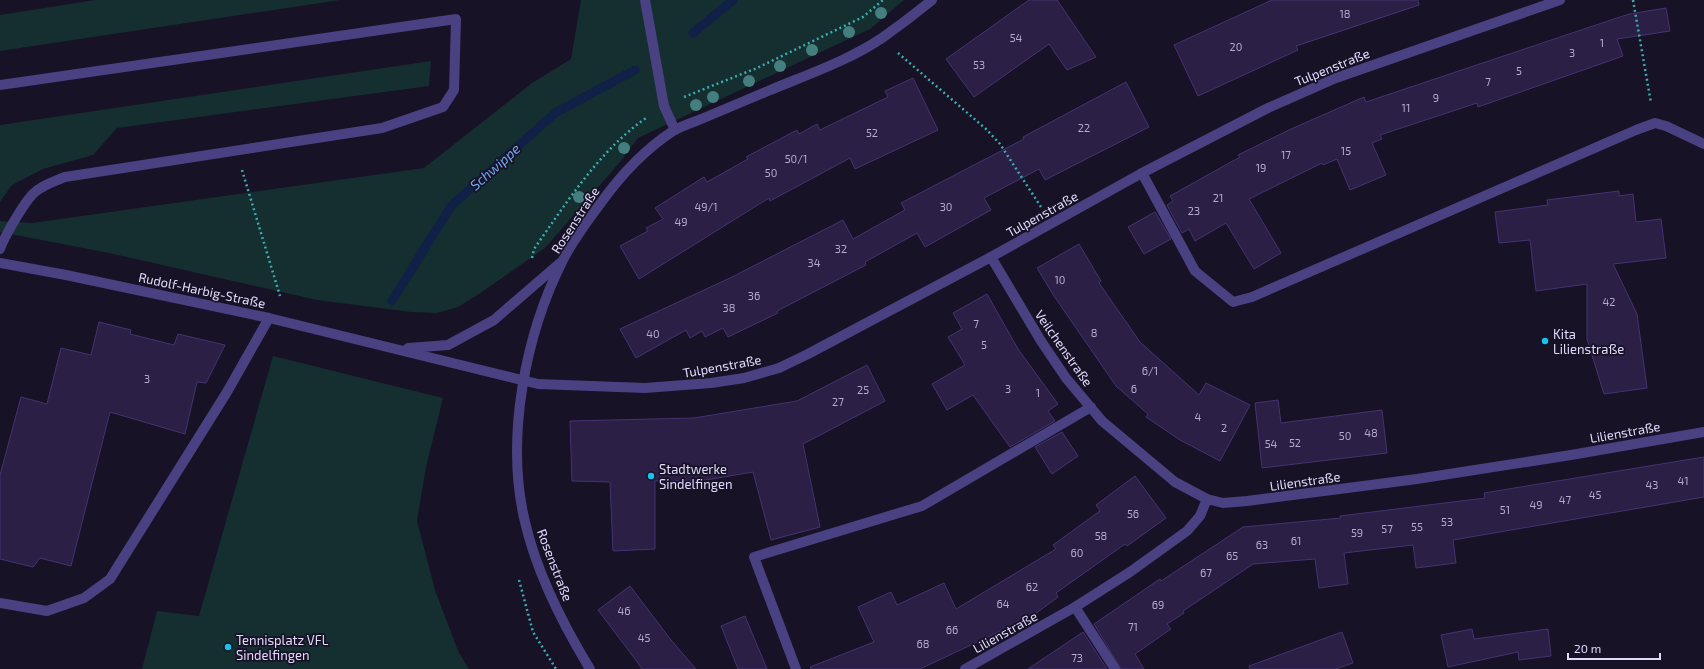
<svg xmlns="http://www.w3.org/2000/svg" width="1704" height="669" viewBox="0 0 1704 669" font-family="'Exo 2',sans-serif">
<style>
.green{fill:#152e30}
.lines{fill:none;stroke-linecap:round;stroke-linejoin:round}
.stream{stroke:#112046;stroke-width:9}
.building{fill:#2b1f46;stroke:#453370}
.path{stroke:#3aacaf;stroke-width:2.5;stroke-dasharray:2 3;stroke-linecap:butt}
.minor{stroke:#494181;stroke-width:10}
.tree{fill:#457e7e}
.poi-dot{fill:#17c2eb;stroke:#171226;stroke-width:1.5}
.labels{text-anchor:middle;stroke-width:3.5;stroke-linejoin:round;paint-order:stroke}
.number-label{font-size:11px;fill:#b4abce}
.street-label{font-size:13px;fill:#e1dafc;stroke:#171226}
.poi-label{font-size:13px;fill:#e1dafc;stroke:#171226;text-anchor:start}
.water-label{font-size:14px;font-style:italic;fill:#71abf3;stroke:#171226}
</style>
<rect width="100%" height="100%" fill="#171226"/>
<g class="green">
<path d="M 95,0 L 340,0 L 0,51 L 0,15 Z"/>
<path d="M 581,0 L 904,0 L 870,29 L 638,138 L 620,162 L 545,248 L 479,294 L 458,307 L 437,313 L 411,312 L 317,300 L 109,253 L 0,232 L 0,221 L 32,223 L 424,168 L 532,83 L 571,59 Z"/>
<path d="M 431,61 L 429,86 L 117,128 L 93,155 L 43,169 L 12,185 L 0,202 L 0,125 Z"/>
<path d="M 273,356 L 443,398 L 426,467 L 417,521 L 435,590 L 458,651 L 469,669 L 142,669 L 157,611 L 199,616 Z"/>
</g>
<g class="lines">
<g class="stream">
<path d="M 693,33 L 733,0"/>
<path d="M 392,301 L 451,206 L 555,113 L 635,70"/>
</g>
</g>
<g class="building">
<path d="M 1029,0 L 1057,0 L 1096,57 L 1067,70 L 1049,44 L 974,97 L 946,59 Z"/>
<path d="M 1272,0 L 1418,0 L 1419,5 L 1296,46 L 1298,50 L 1198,96 L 1174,45 Z"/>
<path d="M 1666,8 L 1670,31 L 1617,39 L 1623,56 L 1478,107 L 1477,103 L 1380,135 L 1382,139 L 1372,143 L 1386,175 L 1350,190 L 1337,159 L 1323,165 L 1322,163 L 1249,199 L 1281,253 L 1254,269 L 1226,223 L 1195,241 L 1189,229 L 1182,233 L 1167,205 L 1173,201 L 1170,196 L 1240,157 L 1238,155 L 1291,129 L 1364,97 L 1366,102 L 1629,14 Z"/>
<path d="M 913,78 L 938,130 L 855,169 L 850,158 L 770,201 L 769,198 L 639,279 L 620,246 L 648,231 L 646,228 L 663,219 L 655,208 L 704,177 L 707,182 L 748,159 L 746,157 L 797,130 L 799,134 L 817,124 L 820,130 L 888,97 L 885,91 Z"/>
<path d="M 1126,82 L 1149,127 L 1045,180 L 1039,169 L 984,198 L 991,210 L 925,247 L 917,233 L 865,262 L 866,265 L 777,311 L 778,313 L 728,337 L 723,328 L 705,337 L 702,331 L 690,338 L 686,330 L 636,358 L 620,329 L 730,278 L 843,220 L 853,239 L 905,210 L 901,203 L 1024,139 L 1023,137 Z"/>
<path d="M 1619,191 L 1619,196 L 1633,194 L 1636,222 L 1661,219 L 1666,258 L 1613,264 L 1637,314 L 1647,388 L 1604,394 L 1587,339 L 1587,284 L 1536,291 L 1530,240 L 1499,243 L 1495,212 L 1548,205 L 1547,200 Z"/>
<path d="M 1155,212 L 1171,239 L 1144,254 L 1128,227 Z"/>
<path d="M 1079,244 L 1101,281 L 1099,283 L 1140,342 L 1199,395 L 1206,383 L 1250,405 L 1220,461 L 1180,440 L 1146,417 L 1148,414 L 1116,386 L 1054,296 L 1037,268 Z"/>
<path d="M 987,294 L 1018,349 L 1058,404 L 1048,411 L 1055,421 L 1010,447 L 973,395 L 947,410 L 932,384 L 965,365 L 948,337 L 962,329 L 953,313 Z"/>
<path d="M 99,322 L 131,330 L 130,334 L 174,345 L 178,334 L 225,345 L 206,383 L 197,382 L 185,434 L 110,412 L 71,566 L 40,558 L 33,567 L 0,559 L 0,475 L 21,397 L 47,404 L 61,348 L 91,355 Z"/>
<path d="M 867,365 L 885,401 L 803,444 L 820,527 L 771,540 L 753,472 L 706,480 L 655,481 L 655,549 L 613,551 L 610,482 L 572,481 L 570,421 L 694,418 L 797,401 Z"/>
<path d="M 1278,400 L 1281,423 L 1382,410 L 1387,453 L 1262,468 L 1255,403 Z"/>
<path d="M 1062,432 L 1078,456 L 1052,474 L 1035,447 Z"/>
<path d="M 1704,457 L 1704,497 L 1453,540 L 1456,563 L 1416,568 L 1413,545 L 1344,553 L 1348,584 L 1319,588 L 1315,559 L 1253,564 L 1183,611 L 1184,613 L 1167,624 L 1171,629 L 1135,654 L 1144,669 L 1121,669 L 1094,624 L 1160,579 L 1161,581 L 1243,527 L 1341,518 L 1340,516 L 1485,498 L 1484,493 Z"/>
<path d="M 1135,476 L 1166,518 L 1127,546 L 1125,544 L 1056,593 L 1058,597 L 1008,634 L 1005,629 L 920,669 L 811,669 L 810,667 L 874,642 L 858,607 L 891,592 L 897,605 L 944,583 L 956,609 L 1056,549 L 1053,545 L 1100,511 L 1096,505 Z"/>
<path d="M 630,586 L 671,640 L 696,669 L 642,669 L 638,663 L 598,610 Z"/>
<path d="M 745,616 L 767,669 L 738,669 L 721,626 Z"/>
<path d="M 1472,629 L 1474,639 L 1548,629 L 1551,656 L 1519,660 L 1518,652 L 1448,667 L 1441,635 Z"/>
<path d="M 1083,632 L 1107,669 L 1028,669 L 1080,634 Z"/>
<path d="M 1342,632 L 1353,663 L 1336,669 L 1250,669 L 1249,666 Z"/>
</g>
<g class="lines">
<g class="path">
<path d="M 1633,0 L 1651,103"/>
<path d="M 898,53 L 986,129 L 1000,144 L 1041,207"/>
<path d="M 684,97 L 757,68 L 863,17 L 883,0"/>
<path d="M 242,170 L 280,296"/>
<path d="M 532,258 L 534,249 C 567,202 599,151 646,118"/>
<path d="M 519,580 L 533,632 L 556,669"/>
</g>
<g class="minor">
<path d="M 645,0 L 664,106 L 675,130"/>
<path d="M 0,85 L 456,19 L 454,90 L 443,107 L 382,128 L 65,177 C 55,181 42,185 34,193 C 25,201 4,237 0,249"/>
<path d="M 1142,173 L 1195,271 L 1233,302 L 1252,297 L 1636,130 L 1655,123 L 1666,126 L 1704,144"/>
<path d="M 991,257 L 1041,341 L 1066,378 L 1102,421 L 1175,482 L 1207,499"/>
<path d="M 0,263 L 66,275 L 269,318 L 538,384 L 645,388 L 711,383 L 744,378 L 779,368 L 808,354 L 991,257 L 1142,173 L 1268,108 L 1336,78 L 1560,0"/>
<path d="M 408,348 L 448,345 L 494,320 L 560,263"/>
<path d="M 0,603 L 47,611 L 84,598 L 110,579 L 227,392 L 269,318"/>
<path d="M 1075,607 L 1115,669"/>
<path d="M 590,669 C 562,623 537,574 525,522 C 505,439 525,335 563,260 C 573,240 587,222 600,204 C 620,176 644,150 673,131 C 683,125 695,122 706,117 C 727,108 747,100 768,91 C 806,75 848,61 882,38 C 899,26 916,13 932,0"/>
<path d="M 796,669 L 754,557 L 922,506 L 1091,407"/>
<path d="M 965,669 L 1075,607 L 1130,572 L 1187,531 L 1200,516 L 1207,499 L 1223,503 L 1247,501 L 1417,479 L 1571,455 L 1704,432"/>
</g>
</g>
<g class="tree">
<circle cx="881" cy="13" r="6"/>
<circle cx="849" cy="32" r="6"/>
<circle cx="812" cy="50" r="6"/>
<circle cx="780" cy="66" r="6"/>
<circle cx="749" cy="81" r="6"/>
<circle cx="713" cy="97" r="6"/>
<circle cx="696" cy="105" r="6"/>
<circle cx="624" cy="148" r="6"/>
<circle cx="579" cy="197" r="6"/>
</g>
<g class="poi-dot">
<circle cx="1545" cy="341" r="4"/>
<circle cx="651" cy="476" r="4"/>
<circle cx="228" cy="647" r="4"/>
</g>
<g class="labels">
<g class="number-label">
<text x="1345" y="18">18</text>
<text x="1016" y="42">54</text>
<text x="1602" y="47">1</text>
<text x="1236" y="51">20</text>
<text x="1572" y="57">3</text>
<text x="979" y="69">53</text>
<text x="1519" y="75">5</text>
<text x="1488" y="86">7</text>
<text x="1436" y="102">9</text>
<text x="1406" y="112">11</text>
<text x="1084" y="132">22</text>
<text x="872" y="137">52</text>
<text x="1346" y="155">15</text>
<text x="1286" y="159">17</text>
<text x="796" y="163">50/1</text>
<text x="1261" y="172">19</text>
<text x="771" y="177">50</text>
<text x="1218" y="202">21</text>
<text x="706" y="211">49/1</text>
<text x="946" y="211">30</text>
<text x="1194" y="215">23</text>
<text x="681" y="226">49</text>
<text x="841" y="253">32</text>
<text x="814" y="267">34</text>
<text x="1060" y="284">10</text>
<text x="754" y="300">36</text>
<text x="1609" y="306">42</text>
<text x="729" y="312">38</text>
<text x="976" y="328">7</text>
<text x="1094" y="337">8</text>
<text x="653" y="338">40</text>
<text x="984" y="349">5</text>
<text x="1150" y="375">6/1</text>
<text x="147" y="383">3</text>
<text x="1008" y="393">3</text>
<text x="1134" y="393">6</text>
<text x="863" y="394">25</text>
<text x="1038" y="397">1</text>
<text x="838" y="406">27</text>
<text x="1198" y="421">4</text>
<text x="1224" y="432">2</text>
<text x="1371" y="437">48</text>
<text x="1345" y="440">50</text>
<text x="1295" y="447">52</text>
<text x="1271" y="448">54</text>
<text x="1683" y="485">41</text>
<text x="1652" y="489">43</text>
<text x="1595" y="499">45</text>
<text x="1565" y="504">47</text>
<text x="1536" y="509">49</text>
<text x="1505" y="514">51</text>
<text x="1133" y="518">56</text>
<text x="1447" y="526">53</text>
<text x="1417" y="531">55</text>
<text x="1387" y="533">57</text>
<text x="1357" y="537">59</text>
<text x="1101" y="540">58</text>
<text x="1296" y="545">61</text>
<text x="1262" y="549">63</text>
<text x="1077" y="557">60</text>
<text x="1232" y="560">65</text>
<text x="1206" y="577">67</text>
<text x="1032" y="591">62</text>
<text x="1003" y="608">64</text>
<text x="1158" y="609">69</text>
<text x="624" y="615">46</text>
<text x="1133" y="631">71</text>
<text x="952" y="634">66</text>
<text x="644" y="642">45</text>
<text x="923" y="648">68</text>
<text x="1077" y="662">73</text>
</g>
<g class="street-label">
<text transform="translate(1332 67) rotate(-22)" y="5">Tulpenstraße</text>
<text transform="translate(1042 214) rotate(-29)" y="5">Tulpenstraße</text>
<text transform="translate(575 220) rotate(-57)" y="5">Rosenstraße</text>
<text transform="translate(202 290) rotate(12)" y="5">Rudolf-Harbig-Straße</text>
<text transform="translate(1064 348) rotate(55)" y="5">Veilchenstraße</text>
<text transform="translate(722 366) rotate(-10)" y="5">Tulpenstraße</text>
<text transform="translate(1625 432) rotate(-10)" y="5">Lilienstraße</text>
<text transform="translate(1305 481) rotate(-8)" y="5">Lilienstraße</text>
<text transform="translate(555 565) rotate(69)" y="5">Rosenstraße</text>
<text transform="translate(1005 632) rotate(-29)" y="5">Lilienstraße</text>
</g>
<g class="poi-label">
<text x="1553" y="339">Kita<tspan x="1553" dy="15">Lilienstraße</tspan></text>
<text x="659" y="474">Stadtwerke<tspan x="659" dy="15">Sindelfingen</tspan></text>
<text x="236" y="645">Tennisplatz VFL<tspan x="236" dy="15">Sindelfingen</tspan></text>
</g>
<g class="water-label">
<text transform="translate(495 167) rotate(-42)" y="5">Schwippe</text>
</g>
</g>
<path d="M1568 653v6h92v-6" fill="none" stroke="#e1dafc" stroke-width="2"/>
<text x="1574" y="653" font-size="12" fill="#e1dafc" stroke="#171226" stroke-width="3" paint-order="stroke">20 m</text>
</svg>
